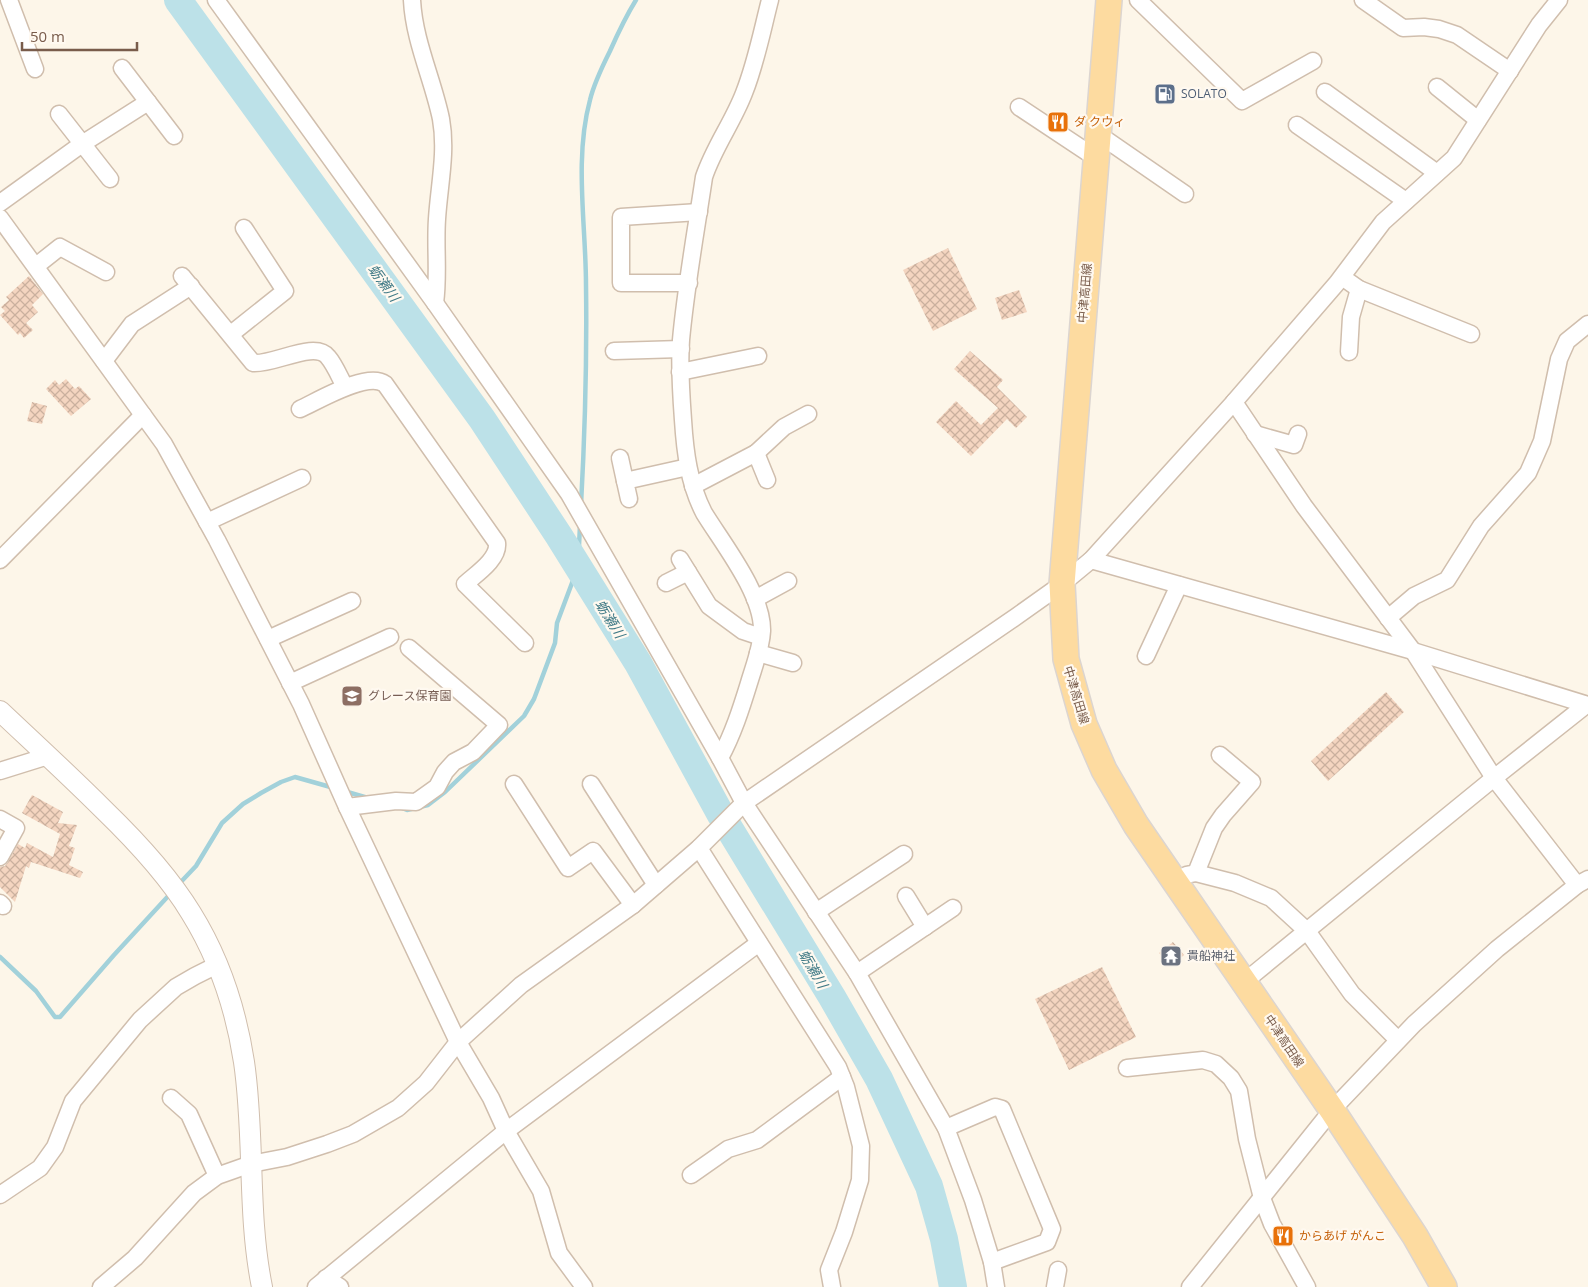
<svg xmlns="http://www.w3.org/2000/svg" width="1588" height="1287" viewBox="0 0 1588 1287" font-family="'Open Sans','Noto Sans JP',sans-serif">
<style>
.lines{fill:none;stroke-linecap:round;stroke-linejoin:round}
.stream{stroke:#a2d1da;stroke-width:4.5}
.river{stroke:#bce1e8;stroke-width:28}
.building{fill:url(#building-cross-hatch)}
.minor-casing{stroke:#d0bead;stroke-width:19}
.tertiary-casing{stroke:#d0bead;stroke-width:22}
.primary-casing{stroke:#dcd5d0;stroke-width:28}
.minor{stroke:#fff;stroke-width:16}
.tertiary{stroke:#fff;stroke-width:20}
.primary{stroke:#fddba0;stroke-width:25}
.labels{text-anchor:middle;stroke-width:4.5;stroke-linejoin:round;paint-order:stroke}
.service-label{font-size:12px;fill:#4e5e75;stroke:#fff9f0;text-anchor:start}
.food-label{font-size:12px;fill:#c56008;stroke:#fff9f0;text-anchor:start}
.street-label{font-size:12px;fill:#795c4b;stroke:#fff9f0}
.education-label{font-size:12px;fill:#785e54;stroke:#fff9f0;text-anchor:start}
.worship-label{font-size:12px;fill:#5b616d;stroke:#fff9f0;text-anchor:start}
.water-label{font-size:14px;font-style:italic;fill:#407a86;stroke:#fff9f0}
</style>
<defs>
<pattern id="building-cross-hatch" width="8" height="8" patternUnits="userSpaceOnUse" patternTransform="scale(1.25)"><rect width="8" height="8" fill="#f4d5c0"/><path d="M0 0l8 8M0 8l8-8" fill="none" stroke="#cab09e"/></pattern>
</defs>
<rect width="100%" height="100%" fill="#fdf6e9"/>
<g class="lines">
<g class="stream">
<path d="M 581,505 C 585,432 587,358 586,285 C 586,225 574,159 590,100 C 594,83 602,67 610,51 C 618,33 626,16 636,0"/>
<path d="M 344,791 L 368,798"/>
<path d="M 402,808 L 407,810 L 428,805 L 445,792 L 524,716 L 534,699 L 555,643 L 557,623 L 578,567 L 580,525"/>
<path d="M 178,885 L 196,866 L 222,823 L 243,804 L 261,793 L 281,782 L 295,777 L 334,788"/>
<path d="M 0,957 L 36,991 L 55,1017 L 60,1017 L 114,955 L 171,893"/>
</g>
<path class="river" d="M 178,0 L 482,419 L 559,536 L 638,663 L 721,815 L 832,997 L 879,1079 L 929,1186 L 944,1239 L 953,1287"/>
</g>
<g class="building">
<path d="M 948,248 L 977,309 L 933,331 L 903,270 Z"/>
<path d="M 29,276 L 43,294 L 32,305 L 38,312 L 26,323 L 33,330 L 24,338 L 20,333 L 18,335 L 0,315 L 5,311 L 1,307 L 9,300 L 6,297 Z"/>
<path d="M 1019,290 L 1027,312 L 1002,320 L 995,298 Z"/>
<path d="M 970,351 L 1003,380 L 997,387 L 1027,417 L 1016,428 L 1007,419 L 971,456 L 936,422 L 956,401 L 981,425 L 998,408 L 954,369 Z"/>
<path d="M 66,379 L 75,389 L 79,386 L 91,399 L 71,416 L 46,389 L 55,380 L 59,385 Z"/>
<path d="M 32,402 L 47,406 L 42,424 L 27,421 Z"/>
<path d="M 1386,692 L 1404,712 L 1328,781 L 1311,761 Z"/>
<path d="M 32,795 L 63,812 L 58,823 L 77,825 L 69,846 L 75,848 L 69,865 L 83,872 L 80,878 L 31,862 L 29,868 L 26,866 L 15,902 L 0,887 L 0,867 L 5,866 L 8,862 L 18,844 L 25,848 L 27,843 L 53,857 L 60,834 L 22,813 Z"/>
<path d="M 1173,942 L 1184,955 L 1170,966 L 1159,953 Z"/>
<path d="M 1102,967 L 1136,1037 L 1069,1070 L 1035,999 Z"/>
</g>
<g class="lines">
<g class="minor-casing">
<g id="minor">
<path d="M 9,0 L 35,69"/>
<path d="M 216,0 L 435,303 L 569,494 L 720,758 L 744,803 L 857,973 L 946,1128 L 973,1200 L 992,1262 L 996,1287"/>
<path d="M 412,0 C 414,41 433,80 441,119 C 447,152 439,186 437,219 C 435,247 439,275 435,303"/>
<path d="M 1138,0 L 1242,101 L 1313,61"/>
<path d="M 1363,0 L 1403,28 L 1424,27 L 1439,29 L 1457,35 L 1510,71"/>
<path d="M 1437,87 L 1478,120"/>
<path d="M 1325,92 L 1437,173"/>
<path d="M 148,102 L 174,136"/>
<path d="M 1019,107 L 1096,158"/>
<path d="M 59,114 L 110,179"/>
<path d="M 1297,125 L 1406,201"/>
<path d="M 1098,134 L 1185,194"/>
<path d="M 0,203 L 82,144 L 148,102 L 122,68"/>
<path d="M 0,218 L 164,444 L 217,540 L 301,704 L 347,807 L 458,1042 L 491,1098 L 506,1131 L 541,1191 L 559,1253 L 584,1287"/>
<path d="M 36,266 L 60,247 L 106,272"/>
<path d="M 182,276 L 253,363 C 274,365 315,340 328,357 C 335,365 340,378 345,387"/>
<path d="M 1342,277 L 1359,289 L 1471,334"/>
<path d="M 689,283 L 621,283 L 621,217 L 699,212"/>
<path d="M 231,334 L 285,291 L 244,228"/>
<path d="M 614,351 L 681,349"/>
<path d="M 1349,352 L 1351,317 L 1359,289"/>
<path d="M 104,361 L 132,324 L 191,286"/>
<path d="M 680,372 L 758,356"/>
<path d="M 1234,402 L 1304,506 L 1413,651 L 1494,778 L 1577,885"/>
<path d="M 300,409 C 318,401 367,371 385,384 L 497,543 C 499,559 476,574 465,584 L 525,643"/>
<path d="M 1255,434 L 1294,445 L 1298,434"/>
<path d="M 756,453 L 784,427 L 808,414"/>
<path d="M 620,458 L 625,481"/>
<path d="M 693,486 L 756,453 L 767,480"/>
<path d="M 629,499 L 625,481 L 688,467"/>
<path d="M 207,522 L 302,478"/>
<path d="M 680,559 L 709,606 L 743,631 L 761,637"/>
<path d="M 0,560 L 143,415"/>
<path d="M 1091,560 L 1413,651 L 1588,705"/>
<path d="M 666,583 L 688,572"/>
<path d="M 755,599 L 788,581"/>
<path d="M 1388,618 L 1414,596 L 1447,580 L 1481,526 L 1528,473 L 1542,441 L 1559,359 L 1567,341 L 1588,324"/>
<path d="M 268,639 L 352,601"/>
<path d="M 758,653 L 793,663"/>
<path d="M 1146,656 L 1179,585"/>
<path d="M 290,683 L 390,637"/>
<path d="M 720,758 C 733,734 741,709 749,683 C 754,666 761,649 762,631 C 763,594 723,544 704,513 C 689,484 685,452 683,420 C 681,393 679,366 681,340 C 686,285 696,231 704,177 C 714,147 733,122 744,93 C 756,63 762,31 770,0"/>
<path d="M 0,771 L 48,756"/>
<path d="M 514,784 L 568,868 L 593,851 L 633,905"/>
<path d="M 591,784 L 656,885"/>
<path d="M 347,807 L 396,801 L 416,802 L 437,787 L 445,772 L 454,762 L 473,752 L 499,725 L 409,648"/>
<path d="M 0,819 L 16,828 L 0,857"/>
<path d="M 699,848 L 838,1067 L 846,1087 L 861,1146 L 860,1180 L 844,1232 L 829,1270 L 832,1287"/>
<path d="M 1196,873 L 1235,883 L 1271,898 L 1307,931 L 1352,994 L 1398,1040"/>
<path d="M 1186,875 L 1196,873 L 1214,828 L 1223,815 L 1252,782 L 1220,755"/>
<path d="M 906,896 L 925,927"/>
<path d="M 0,903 L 3,906"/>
<path d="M 816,912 L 904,854"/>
<path d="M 857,973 L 953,908"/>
<path d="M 1244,982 L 1494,778 L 1586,705"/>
<path d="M 1127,1068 L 1203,1060 L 1216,1064 L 1231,1078 L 1239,1091 L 1247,1139 L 1262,1198 L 1272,1224 L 1307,1287"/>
<path d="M 171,1098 L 189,1114 L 217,1176"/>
<path d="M 946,1128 L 995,1107 L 1002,1109 L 1052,1229 L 1047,1242 L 992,1262"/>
<path d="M 691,1175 L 728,1149 L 757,1140 L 842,1077"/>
<path d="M 0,1195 L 40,1168 L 55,1147 L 73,1101 L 140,1020 L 176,987 L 195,976 L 217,965"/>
<path d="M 326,1278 L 340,1287"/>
<path d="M 101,1287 L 135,1258 L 194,1193 L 217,1176 L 251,1164 L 287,1157 L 327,1144 L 353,1134 L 398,1108 L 426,1083 L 458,1042 L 521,985 L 633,905 L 699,848 L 744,803 L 1017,616 L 1062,584 L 1091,560 L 1234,402 L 1337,283 L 1383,222 L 1454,158 L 1539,25 L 1559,0"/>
<path d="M 316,1287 L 506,1131 L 759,943"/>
<path d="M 1055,1287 L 1058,1270"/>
<path d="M 1190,1287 L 1332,1110 L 1414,1024 L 1497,949 L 1577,885 L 1588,879"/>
</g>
</g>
<g class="tertiary-casing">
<path id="tertiary" d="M 0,711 C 35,744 70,776 104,810 C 136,841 168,875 191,913 C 219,958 236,1010 244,1062 C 255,1136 247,1213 262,1287"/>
</g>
<g class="primary-casing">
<path id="primary" d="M 1109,0 L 1062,584 L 1066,659 L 1084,724 L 1104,770 L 1136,825 L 1332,1110 L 1415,1236 L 1444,1287"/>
</g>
<use href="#minor" class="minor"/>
<use href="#tertiary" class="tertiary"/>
<use href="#primary" class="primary"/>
</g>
<defs>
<g id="fuel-square" transform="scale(1.125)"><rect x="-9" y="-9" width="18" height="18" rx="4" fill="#5c6f8a" stroke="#fff9f0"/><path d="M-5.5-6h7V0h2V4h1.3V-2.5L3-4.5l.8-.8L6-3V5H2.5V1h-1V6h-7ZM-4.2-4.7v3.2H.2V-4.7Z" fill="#fff"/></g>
<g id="restaurant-square" transform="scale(1.125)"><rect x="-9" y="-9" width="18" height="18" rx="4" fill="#e8710a" stroke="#fff9f0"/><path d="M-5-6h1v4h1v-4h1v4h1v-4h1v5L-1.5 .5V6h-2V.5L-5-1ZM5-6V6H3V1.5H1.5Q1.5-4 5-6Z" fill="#fff"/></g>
<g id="school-square" transform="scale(1.125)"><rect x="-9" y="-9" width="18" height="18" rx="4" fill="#8d6e63" stroke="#fff9f0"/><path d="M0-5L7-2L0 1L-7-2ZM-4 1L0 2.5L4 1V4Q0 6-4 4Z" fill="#fff"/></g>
<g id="temple-square" transform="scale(1.125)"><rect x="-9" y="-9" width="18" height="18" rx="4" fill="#6b7280" stroke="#fff9f0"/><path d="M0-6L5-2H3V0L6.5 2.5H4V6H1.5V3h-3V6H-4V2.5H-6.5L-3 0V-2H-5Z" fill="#fff"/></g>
</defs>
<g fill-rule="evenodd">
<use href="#fuel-square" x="1165" y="94"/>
<use href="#restaurant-square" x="1058" y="122"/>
<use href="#school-square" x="352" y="696"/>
<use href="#temple-square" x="1171" y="956"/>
<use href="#restaurant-square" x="1283" y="1236"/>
</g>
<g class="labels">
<g class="service-label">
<text x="1181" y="98">SOLATO</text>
</g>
<g class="food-label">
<text x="1074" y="126">ダ クウィ</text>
<text x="1299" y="1240">からあげ がんこ</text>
</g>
<g class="street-label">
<text transform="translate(1085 293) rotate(-85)" y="4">中津高田線</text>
<text transform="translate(1076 695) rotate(73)" y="4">中津高田線</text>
<text transform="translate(1284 1041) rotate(56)" y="4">中津高田線</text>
</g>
<g class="education-label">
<text x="368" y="700">グレース保育園</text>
</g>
<g class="worship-label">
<text x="1187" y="960">貴船神社</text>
</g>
<g class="water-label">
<text transform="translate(384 283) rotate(54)" y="5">蛎瀬川</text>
<text transform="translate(610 619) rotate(58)" y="5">蛎瀬川</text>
<text transform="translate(813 969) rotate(59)" y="5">蛎瀬川</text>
</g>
</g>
<path d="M22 42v8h115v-8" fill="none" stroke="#795c4b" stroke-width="2.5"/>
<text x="30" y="42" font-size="15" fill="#795c4b" stroke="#fff9f0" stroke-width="4" paint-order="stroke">50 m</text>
</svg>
